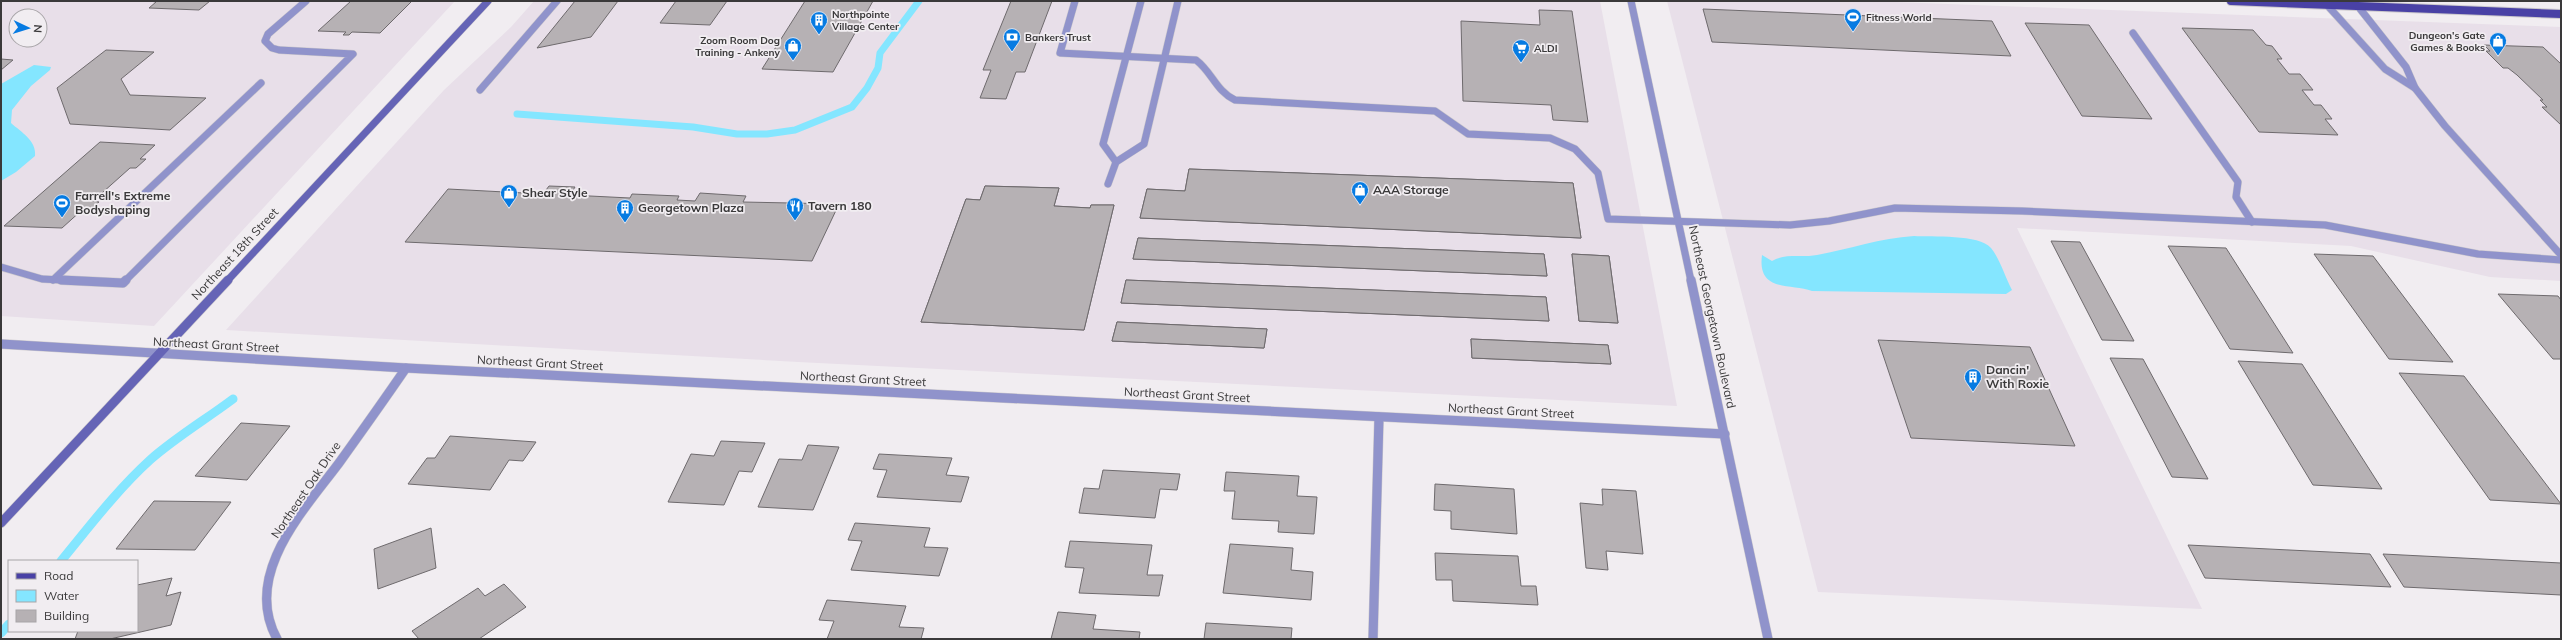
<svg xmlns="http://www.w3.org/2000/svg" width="2562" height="640" viewBox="0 0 2562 640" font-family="Mulish,sans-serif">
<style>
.built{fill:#e8dfe9;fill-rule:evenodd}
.water{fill:#84e6ff}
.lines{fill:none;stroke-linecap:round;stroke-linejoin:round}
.stream-far1{stroke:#84e6ff;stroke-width:7}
.stream{stroke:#84e6ff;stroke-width:9}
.building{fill:#b6b1b4;stroke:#6e6a6d}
.lane-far1-casing{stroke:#ccc9cc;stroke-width:8}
.lane-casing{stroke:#ccc9cc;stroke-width:10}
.street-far1-casing{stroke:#ccc9cc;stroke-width:8}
.street-casing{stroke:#ccc9cc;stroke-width:10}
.secondary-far1-casing{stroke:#ccc9cc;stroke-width:8}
.secondary-casing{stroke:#ccc9cc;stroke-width:10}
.primary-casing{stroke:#ccc9cc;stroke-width:10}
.lane-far1{stroke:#9093cb;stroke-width:7}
.lane{stroke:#9093cb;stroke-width:9}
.street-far1{stroke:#9093cb;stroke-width:7}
.street{stroke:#9093cb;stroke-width:9}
.secondary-far1{stroke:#6564b6;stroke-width:7}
.secondary{stroke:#6564b6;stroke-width:9}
.primary{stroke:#4941a5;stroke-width:8}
.labels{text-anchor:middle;stroke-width:3.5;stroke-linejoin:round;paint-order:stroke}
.far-poi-label{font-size:10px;font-weight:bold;fill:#3a393a;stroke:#f1edf1;text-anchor:start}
.poi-label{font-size:12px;font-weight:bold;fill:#3a393a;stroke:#f1edf1;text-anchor:start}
.street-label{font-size:12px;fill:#3a393a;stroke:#f1edf1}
</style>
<rect width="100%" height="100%" fill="#f1edf1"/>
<g class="built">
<path d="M 1,1 L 455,1 L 154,326 L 1,316 ZM 16,16 L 40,16 L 40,40 L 16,40 Z"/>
<path d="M 534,1 L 1600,1 L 1677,406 L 798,362 L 226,330 L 444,90 L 511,27 Z"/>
<path d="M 1667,1 L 1869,1 L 2561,27 L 2561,281 L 2490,277 L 2351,246 L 2017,228 L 2202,609 L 1818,592 Z"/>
</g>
<g class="water">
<path d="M 34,65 L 51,67 L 50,70 L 31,86 L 12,110 L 11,123 C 21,132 37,141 35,156 L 16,172 L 1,181 L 1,84 Z"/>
<path d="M 1914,236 C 1932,237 1979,234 1991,248 C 2000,259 2005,277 2012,290 L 2006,294 L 1812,291 C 1791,283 1757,293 1762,255 L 1772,261 C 1786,253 1801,258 1817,255 C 1850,249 1880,238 1914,236 Z"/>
</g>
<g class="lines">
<path class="stream-far1" d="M 517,114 L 693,127 L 737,134 L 767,134 L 795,130 L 852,107 L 867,88 L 878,68 L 880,53 L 919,1"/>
<g class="stream">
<path d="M 61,561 C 89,527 117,490 150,460 C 176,437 205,420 233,399"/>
<path d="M 1,633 L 9,624"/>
</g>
</g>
<g class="building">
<path d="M 210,1 L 199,10 L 149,8 L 156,2 L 150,1 Z"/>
<path d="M 351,1 L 412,1 L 380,33 L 352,32 L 349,35 L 343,35 L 346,32 L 318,31 Z"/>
<path d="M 575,1 L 618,1 L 591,37 L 537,48 Z"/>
<path d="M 676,1 L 727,1 L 710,25 L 660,23 Z"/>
<path d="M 805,1 L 873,1 L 833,72 L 762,69 Z"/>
<path d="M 1011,1 L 1052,1 L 1025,72 L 1016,72 L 1006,99 L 980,98 L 991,70 L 983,70 Z"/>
<path d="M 1703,9 L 1992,21 L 2011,56 L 1712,42 Z"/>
<path d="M 1539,10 L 1572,11 L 1588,122 L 1553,120 L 1551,105 L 1463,101 L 1461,21 L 1540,25 Z"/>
<path d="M 2025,23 L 2089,25 L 2152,119 L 2082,116 Z"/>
<path d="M 2182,28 L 2253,30 L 2266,45 L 2272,46 L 2282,59 L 2277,59 L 2289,74 L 2300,74 L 2313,90 L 2302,90 L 2314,105 L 2321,105 L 2332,119 L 2325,119 L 2338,135 L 2259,132 Z"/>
<path d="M 2484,45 L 2543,47 L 2561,64 L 2561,125 L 2542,107 L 2547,107 L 2540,100 L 2543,100 L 2517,75 L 2508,68 L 2503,68 L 2486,51 L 2490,51 Z"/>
<path d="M 106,50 L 154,52 L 121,79 L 130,95 L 206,98 L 170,130 L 70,124 L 57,88 Z"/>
<path d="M 1,59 L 13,60 L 1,70 Z"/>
<path d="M 100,142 L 155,145 L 140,159 L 146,159 L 136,168 L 130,168 L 93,201 L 99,202 L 89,210 L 82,210 L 62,228 L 4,226 Z"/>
<path d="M 1189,169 L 1573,183 L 1581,238 L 1140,218 L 1147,189 L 1185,191 Z"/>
<path d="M 1189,169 L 1573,183 L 1581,238 L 1140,218 L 1147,189 L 1185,191 Z"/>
<path d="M 549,186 L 575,187 L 570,195 L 630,198 L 632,194 L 679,196 L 677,200 L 695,201 L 700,193 L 746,196 L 743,202 L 839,204 L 812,261 L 405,242 L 448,189 L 543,194 Z"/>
<path d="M 985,186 L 1059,188 L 1054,206 L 1090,208 L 1091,205 L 1114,205 L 1084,330 L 921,322 L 966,199 L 980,200 Z"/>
<path d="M 985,186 L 1059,188 L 1054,206 L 1090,208 L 1091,205 L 1114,205 L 1084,330 L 921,322 L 966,199 L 980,200 Z"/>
<path d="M 1138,238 L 1544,254 L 1547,276 L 1133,259 Z"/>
<path d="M 1138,238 L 1544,254 L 1547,276 L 1133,259 Z"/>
<path d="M 2051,241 L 2080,242 L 2134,341 L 2102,340 Z"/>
<path d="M 2168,246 L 2226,248 L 2293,353 L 2230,349 Z"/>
<path d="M 1572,254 L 1609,256 L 1618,323 L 1579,321 Z"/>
<path d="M 1572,254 L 1609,256 L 1618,323 L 1579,321 Z"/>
<path d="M 2314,254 L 2373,256 L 2453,362 L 2389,359 Z"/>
<path d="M 1126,280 L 1546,297 L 1549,321 L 1121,303 Z"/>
<path d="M 1126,280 L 1546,297 L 1549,321 L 1121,303 Z"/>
<path d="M 2498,294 L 2558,296 L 2561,300 L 2561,359 L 2553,359 Z"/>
<path d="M 1117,322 L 1267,329 L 1264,348 L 1112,341 Z"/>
<path d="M 1117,322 L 1267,329 L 1264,348 L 1112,341 Z"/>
<path d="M 1471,339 L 1608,345 L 1611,364 L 1472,358 Z"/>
<path d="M 1471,339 L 1608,345 L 1611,364 L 1472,358 Z"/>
<path d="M 1878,340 L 2030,347 L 2075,446 L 1911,438 Z"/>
<path d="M 2110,358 L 2143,359 L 2208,479 L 2172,477 Z"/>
<path d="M 2238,361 L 2302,364 L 2382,489 L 2313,485 Z"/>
<path d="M 2399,373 L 2464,376 L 2561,504 L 2490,500 Z"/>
<path d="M 241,423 L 290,426 L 247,480 L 195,476 Z"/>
<path d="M 450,436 L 536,442 L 523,461 L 509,460 L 490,490 L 408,484 L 427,458 L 435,458 Z"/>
<path d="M 721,441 L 765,443 L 752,472 L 739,471 L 724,505 L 668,502 L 691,454 L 714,456 Z"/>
<path d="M 808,445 L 839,447 L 813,510 L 758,507 L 779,459 L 802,460 Z"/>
<path d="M 879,454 L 952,458 L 946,475 L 969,477 L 961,502 L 877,497 L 887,470 L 873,469 Z"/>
<path d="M 1103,470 L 1180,474 L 1177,490 L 1160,489 L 1155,518 L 1079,513 L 1084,488 L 1099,489 Z"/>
<path d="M 1226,472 L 1299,476 L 1297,496 L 1317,497 L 1314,534 L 1278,532 L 1279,521 L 1232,519 L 1235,491 L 1224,491 Z"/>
<path d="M 1435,484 L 1514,489 L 1517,534 L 1451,529 L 1451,511 L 1434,510 Z"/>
<path d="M 1602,489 L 1636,491 L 1643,554 L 1606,551 L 1608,570 L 1586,568 L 1580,503 L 1603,505 Z"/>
<path d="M 154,501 L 231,502 L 195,550 L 116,549 Z"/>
<path d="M 855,523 L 930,528 L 924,547 L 948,548 L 939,576 L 851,570 L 862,541 L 848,540 Z"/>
<path d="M 431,528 L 436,568 L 378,589 L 374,549 Z"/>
<path d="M 1070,541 L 1152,545 L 1147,575 L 1163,575 L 1159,596 L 1079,593 L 1084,568 L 1065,567 Z"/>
<path d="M 1230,544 L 1293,548 L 1291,570 L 1313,572 L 1311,600 L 1223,593 Z"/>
<path d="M 2188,545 L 2370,554 L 2391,587 L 2205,578 Z"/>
<path d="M 1435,553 L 1518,556 L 1521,586 L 1536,586 L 1538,605 L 1453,601 L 1452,580 L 1436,580 Z"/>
<path d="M 2383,554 L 2561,563 L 2561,595 L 2404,587 Z"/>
<path d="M 172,578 L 166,596 L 181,592 L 171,625 L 110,639 L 75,639 L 78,631 L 137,631 L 137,585 Z"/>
<path d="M 504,584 L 526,607 L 479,639 L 419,639 L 412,631 L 478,588 L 485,596 Z"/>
<path d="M 827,600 L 906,606 L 899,627 L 924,628 L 921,639 L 827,639 L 834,621 L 819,620 Z"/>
<path d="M 1058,612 L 1096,615 L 1093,629 L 1140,632 L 1139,639 L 1051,639 Z"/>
<path d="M 1206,623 L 1292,628 L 1291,639 L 1204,639 Z"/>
</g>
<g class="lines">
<g class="lane-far1-casing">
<g id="lane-far1">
<path d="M 1075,1 L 1060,53 L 1196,60 C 1212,72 1216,91 1235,100 L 1435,111 L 1468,134 L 1550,138 L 1575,149 L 1598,173 L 1608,219 L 1790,225 L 1829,221 L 1895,208 L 2022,211 L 2325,225 L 2478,254 L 2561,260"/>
<path d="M 2327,5 L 2385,69 L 2415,88"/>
<path d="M 2357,5 L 2406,67 L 2415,88 L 2445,126 L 2561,255"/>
<path d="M 2133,33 L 2238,182 L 2236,197 L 2252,222"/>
<path d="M 480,90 L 557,1"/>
<path d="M 1116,162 L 1103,144 L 1141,1"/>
<path d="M 1108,184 L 1116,162 L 1144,144 L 1178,1"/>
<path d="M 1,267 L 42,279 L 81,281"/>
<path d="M 53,280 L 261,83"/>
<path d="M 125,281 L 353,54 L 279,50 L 272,48 L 265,41 L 268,34 L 306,1"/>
</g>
</g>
<g class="lane-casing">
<g id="lane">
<path d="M 61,280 L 123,283 L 126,280"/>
<path d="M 1373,639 L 1379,417"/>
</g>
</g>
<g class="street-far1-casing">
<path id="street-far1" d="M 1631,1 L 1691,281"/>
</g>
<g class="street-casing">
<g id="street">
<path d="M 1691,280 L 1768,639"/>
<path d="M 1,344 L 406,368 L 1725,434"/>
<path d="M 277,639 C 242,575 303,511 339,463 C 362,431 384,400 406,368"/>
</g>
</g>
<g class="secondary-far1-casing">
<path id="secondary-far1" d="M 227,281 L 488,1"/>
</g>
<g class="secondary-casing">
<path id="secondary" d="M 1,523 L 228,280"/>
</g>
<g class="primary-casing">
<path id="primary" d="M 2231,1 L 2561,14"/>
</g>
<use href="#lane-far1" class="lane-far1"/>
<use href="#lane" class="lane"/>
<use href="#street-far1" class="street-far1"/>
<use href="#street" class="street"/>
<use href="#secondary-far1" class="secondary-far1"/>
<use href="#secondary" class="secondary"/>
<use href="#primary" class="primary"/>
</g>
<defs>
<g id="stadium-pin" transform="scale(0.9)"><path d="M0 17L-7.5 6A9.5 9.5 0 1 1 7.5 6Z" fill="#067be2" stroke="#f1edf1"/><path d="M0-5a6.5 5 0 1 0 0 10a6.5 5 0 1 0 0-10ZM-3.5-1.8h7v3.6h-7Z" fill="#fff"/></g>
<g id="building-pin" transform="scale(0.9)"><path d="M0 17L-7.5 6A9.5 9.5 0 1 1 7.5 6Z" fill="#067be2" stroke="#f1edf1"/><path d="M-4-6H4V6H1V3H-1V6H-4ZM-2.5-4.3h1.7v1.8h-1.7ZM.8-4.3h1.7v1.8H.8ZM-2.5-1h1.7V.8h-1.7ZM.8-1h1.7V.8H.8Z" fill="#fff"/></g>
<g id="bank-pin" transform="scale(0.9)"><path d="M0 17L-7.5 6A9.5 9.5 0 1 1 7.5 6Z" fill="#067be2" stroke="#f1edf1"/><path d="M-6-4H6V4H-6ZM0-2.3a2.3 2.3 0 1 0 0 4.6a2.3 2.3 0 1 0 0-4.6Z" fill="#fff"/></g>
<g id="shop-pin" transform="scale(0.9)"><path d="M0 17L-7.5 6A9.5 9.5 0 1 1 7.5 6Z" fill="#067be2" stroke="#f1edf1"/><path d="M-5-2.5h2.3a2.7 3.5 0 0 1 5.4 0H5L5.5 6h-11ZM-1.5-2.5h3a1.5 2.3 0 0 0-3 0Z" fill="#fff"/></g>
<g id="supermarket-pin" transform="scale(0.9)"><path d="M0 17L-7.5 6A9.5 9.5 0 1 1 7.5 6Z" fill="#067be2" stroke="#f1edf1"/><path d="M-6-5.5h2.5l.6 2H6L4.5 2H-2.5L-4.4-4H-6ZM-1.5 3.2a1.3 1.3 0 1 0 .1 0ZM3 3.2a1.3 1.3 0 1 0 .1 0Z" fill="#fff"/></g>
<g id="restaurant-pin" transform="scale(0.9)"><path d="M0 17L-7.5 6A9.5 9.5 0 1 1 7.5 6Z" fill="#067be2" stroke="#f1edf1"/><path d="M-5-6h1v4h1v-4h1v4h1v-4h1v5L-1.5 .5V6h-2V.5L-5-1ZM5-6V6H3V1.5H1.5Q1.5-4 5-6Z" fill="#fff"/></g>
</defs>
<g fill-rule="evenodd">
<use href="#stadium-pin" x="1853" y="17"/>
<use href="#building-pin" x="819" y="20"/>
<use href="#bank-pin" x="1012" y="37"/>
<use href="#shop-pin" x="2498" y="41"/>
<use href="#shop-pin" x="793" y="46"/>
<use href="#supermarket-pin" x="1521" y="48"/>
<use href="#shop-pin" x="1360" y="190"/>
<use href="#shop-pin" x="509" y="193"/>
<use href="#stadium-pin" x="62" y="203"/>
<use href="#restaurant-pin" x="795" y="206"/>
<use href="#building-pin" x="625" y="208"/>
<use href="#building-pin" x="1973" y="377"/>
</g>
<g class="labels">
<g class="far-poi-label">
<text x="832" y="18">Northpointe<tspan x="832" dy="12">Village Center</tspan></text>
<text x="1866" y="21">Fitness World</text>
<text x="2485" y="39" text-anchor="end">Dungeon's Gate<tspan x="2485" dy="12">Games &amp; Books</tspan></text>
<text x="1025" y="41">Bankers Trust</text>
<text x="780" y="44" text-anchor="end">Zoom Room Dog<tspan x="780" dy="12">Training - Ankeny</tspan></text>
<text x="1534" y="52">ALDI</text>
</g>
<g class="poi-label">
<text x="1373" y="194">AAA Storage</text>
<text x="522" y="197">Shear Style</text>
<text x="75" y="200">Farrell's Extreme<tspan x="75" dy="14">Bodyshaping</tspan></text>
<text x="808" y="210">Tavern 180</text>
<text x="638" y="212">Georgetown Plaza</text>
<text x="1986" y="374">Dancin'<tspan x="1986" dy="14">With Roxie</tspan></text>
</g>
<g class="street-label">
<text transform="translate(235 254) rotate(-47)" y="4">Northeast 18th Street</text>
<text transform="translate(1712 317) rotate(78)" y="4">Northeast Georgetown Boulevard</text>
<text transform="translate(216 345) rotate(3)" y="4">Northeast Grant Street</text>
<text transform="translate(540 363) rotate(3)" y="4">Northeast Grant Street</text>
<text transform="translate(863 379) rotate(3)" y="4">Northeast Grant Street</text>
<text transform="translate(1187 395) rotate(3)" y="4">Northeast Grant Street</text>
<text transform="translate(1511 411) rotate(3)" y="4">Northeast Grant Street</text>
<text transform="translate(306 490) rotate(-56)" y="4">Northeast Oak Drive</text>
</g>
</g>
<rect width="2562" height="640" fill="none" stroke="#3a393a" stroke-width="4"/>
<rect x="8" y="560" width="130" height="72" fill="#f1edf1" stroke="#a8a5a8"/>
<rect x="16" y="573" width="20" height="6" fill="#4941a5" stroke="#a8a5a8"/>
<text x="44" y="580" font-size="12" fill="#3a393a">Road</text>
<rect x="16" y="590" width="20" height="12" fill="#84e6ff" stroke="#a8a5a8"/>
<text x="44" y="600" font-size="12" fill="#3a393a">Water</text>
<rect x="16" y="610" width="20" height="12" fill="#b6b1b4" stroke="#a8a5a8"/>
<text x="44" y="620" font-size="12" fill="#3a393a">Building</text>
<g transform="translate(28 28) rotate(94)"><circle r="19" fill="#f1edf1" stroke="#a8a5a8"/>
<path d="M0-3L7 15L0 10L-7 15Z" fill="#067be2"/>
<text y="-6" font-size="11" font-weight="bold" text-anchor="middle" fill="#3a393a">N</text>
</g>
</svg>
